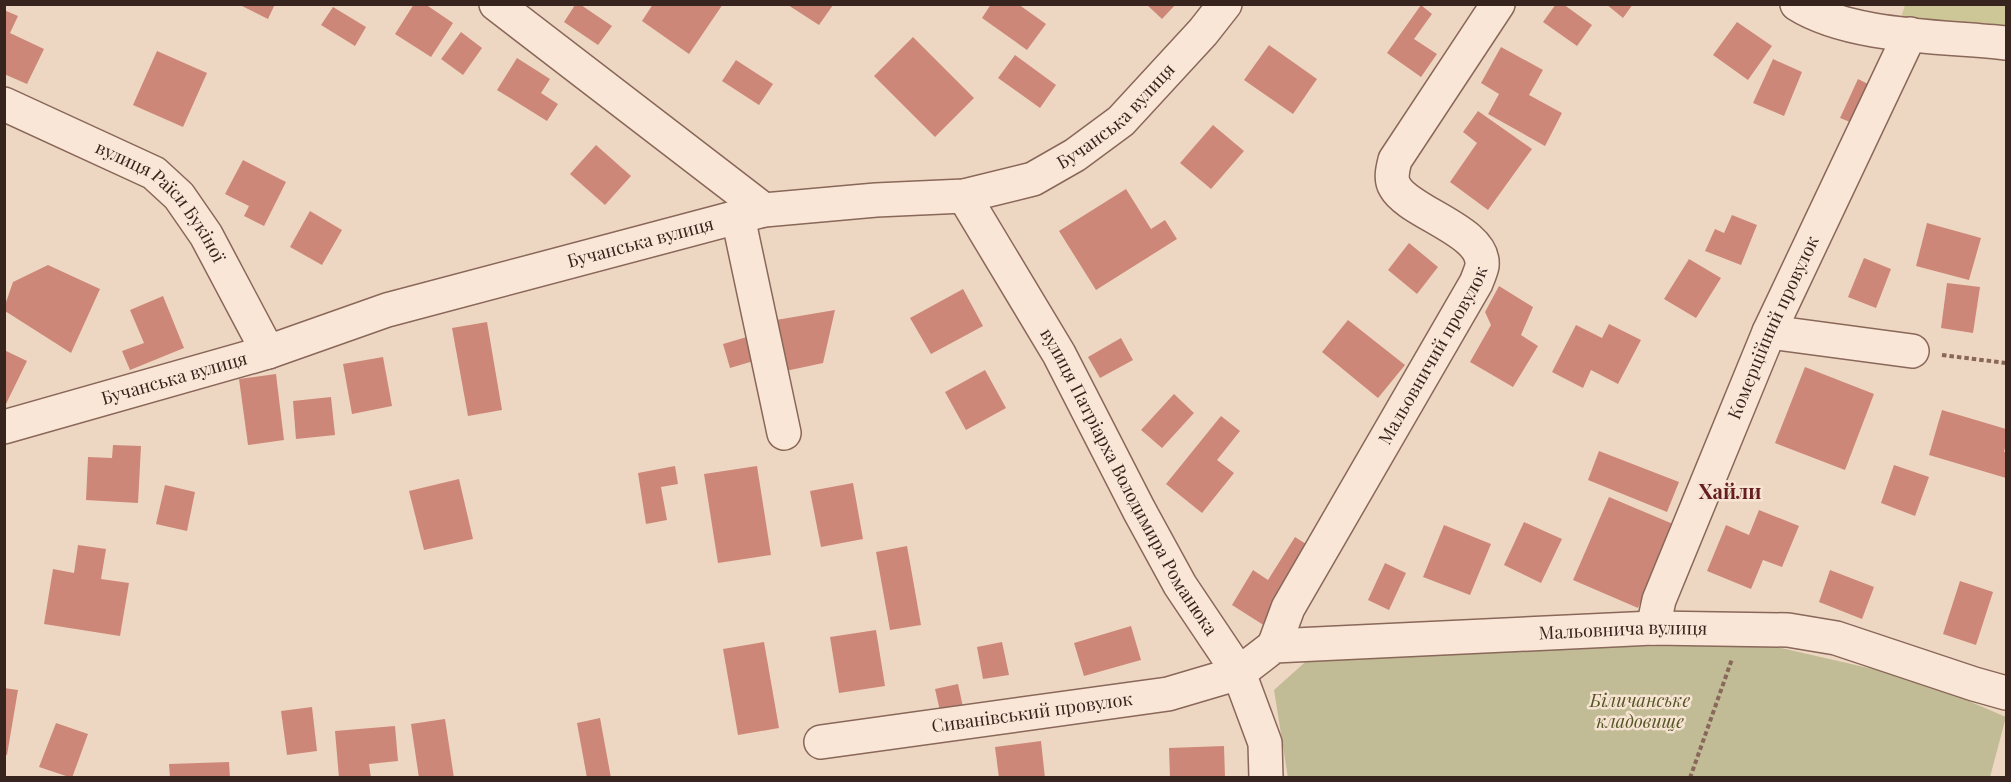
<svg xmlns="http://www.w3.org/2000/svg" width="2011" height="782" viewBox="0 0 2011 782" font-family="'Playfair Display',serif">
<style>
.green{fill:#cdc696}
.cemetery{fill:#c1bc96}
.building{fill:#cd8778}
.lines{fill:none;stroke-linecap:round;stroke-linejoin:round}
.minor-casing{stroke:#896759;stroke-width:36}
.path{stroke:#896759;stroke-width:4;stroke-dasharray:4.5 3;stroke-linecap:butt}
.minor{stroke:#f9e6d6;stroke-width:33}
.labels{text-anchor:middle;stroke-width:5;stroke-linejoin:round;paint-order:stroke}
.street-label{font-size:18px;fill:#38241e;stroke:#f6e3d2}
.park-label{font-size:18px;font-style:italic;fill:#545524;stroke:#f6e3d2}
.neighbourhood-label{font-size:20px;font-weight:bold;fill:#651d1f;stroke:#f6e3d2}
</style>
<rect width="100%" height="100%" fill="#eed7c2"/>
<path class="green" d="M 1905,5 L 2006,5 L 2006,30 L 1900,21 Z"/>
<path class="cemetery" d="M 1736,646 L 1777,647 L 1873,669 L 1943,690 L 2006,717 L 1990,777 L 1288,778 L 1274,690 L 1312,656 L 1486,647 Z"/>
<g class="building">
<path d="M 238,4 L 275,4 L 268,19 Z"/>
<path d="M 414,4 L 425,4 L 453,23 L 431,57 L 395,34 Z"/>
<path d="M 653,4 L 723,4 L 689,54 L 642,21 Z"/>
<path d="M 991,4 L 1018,4 L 1046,24 L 1027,50 L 982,18 Z"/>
<path d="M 1146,4 L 1176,4 L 1162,19 Z"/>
<path d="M 1556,4 L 1563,4 L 1592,25 L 1577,46 L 1543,22 Z"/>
<path d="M 1606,4 L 1633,4 L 1623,18 Z"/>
<path d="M 575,5 L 581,5 L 612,26 L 598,45 L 564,22 Z"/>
<path d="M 788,5 L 833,5 L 819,25 Z"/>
<path d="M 1421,5 L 1432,14 L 1414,39 L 1437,54 L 1421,77 L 1387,53 Z"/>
<path d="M 333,7 L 366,27 L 355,46 L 321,25 Z"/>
<path d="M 4,10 L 18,16 L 10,33 L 44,49 L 27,84 L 4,74 Z"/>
<path d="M 1737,22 L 1772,46 L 1748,80 L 1713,55 Z"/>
<path d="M 461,32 L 482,48 L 463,75 L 441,59 Z"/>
<path d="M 913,37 L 974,98 L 935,137 L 874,76 Z"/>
<path d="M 1269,45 L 1317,79 L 1293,114 L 1244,80 Z"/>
<path d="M 1501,47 L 1543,70 L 1529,95 L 1562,113 L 1545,146 L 1488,114 L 1499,94 L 1481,83 Z"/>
<path d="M 157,51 L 207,73 L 183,127 L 133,105 Z"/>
<path d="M 1015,55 L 1056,85 L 1040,108 L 998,78 Z"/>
<path d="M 517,58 L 550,79 L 541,93 L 558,104 L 547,121 L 497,90 Z"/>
<path d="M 1773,59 L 1802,72 L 1784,116 L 1753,103 Z"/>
<path d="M 736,60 L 773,84 L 759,105 L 722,81 Z"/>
<path d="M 1858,79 L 1872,86 L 1855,124 L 1840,118 Z"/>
<path d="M 1478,111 L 1532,149 L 1488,210 L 1450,182 L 1477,143 L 1463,132 Z"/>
<path d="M 1213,125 L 1244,151 L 1211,189 L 1180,163 Z"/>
<path d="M 596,145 L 631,176 L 605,205 L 570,174 Z"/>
<path d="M 243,160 L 286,182 L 264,226 L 244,216 L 249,206 L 225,194 Z"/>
<path d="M 1126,189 L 1151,229 L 1165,220 L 1177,239 L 1096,290 L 1059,231 Z"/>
<path d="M 310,211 L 342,230 L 322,265 L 290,247 Z"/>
<path d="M 1732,215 L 1757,225 L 1741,265 L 1705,251 L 1715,229 L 1724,233 Z"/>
<path d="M 1927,223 L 1981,238 L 1969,280 L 1916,266 Z"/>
<path d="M 1409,243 L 1438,267 L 1417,294 L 1388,270 Z"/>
<path d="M 1864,258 L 1891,269 L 1876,308 L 1848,297 Z"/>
<path d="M 1689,259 L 1721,278 L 1696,318 L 1664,299 Z"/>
<path d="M 48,265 L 100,289 L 71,353 L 5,311 L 5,305 L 13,282 Z"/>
<path d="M 1947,283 L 1980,287 L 1973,333 L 1941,328 Z"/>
<path d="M 1499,286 L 1533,307 L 1521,335 L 1538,346 L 1513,387 L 1470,362 L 1491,325 L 1485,312 Z"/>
<path d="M 963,289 L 983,326 L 931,354 L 910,318 Z"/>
<path d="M 163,296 L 184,348 L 130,370 L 122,351 L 144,343 L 130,310 Z"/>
<path d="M 835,310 L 823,363 L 781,372 L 770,321 Z"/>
<path d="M 1348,320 L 1405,365 L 1378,398 L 1322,352 Z"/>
<path d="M 487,322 L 502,410 L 468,416 L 452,328 Z"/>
<path d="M 1609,324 L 1641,340 L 1618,384 L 1591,370 L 1583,388 L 1552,372 L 1576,325 L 1602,338 Z"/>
<path d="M 750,336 L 757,360 L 730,368 L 723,344 Z"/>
<path d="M 1121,338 L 1133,360 L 1100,378 L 1088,357 Z"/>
<path d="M 4,350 L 27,361 L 4,408 Z"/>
<path d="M 383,357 L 392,406 L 352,414 L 343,364 Z"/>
<path d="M 1805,367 L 1874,394 L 1845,470 L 1775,443 Z"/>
<path d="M 985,370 L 1006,408 L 966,430 L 945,392 Z"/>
<path d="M 276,374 L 284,440 L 248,445 L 239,379 Z"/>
<path d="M 1174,394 L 1194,413 L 1162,448 L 1141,430 Z"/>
<path d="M 331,397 L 335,435 L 296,439 L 293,401 Z"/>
<path d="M 1942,410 L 2006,429 L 2006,444 L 2004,452 L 2006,452 L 2006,478 L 1929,455 Z"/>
<path d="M 1221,416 L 1240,431 L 1217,460 L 1234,473 L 1202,513 L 1166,484 Z"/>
<path d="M 113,445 L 141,446 L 138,503 L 86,500 L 88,457 L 112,458 Z"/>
<path d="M 1599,451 L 1679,482 L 1667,512 L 1588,480 Z"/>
<path d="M 1894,465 L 1929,477 L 1915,516 L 1881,503 Z"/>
<path d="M 675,466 L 678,484 L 661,487 L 667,520 L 646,524 L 638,473 Z"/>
<path d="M 757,466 L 771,555 L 718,563 L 704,474 Z"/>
<path d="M 459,479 L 473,539 L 424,550 L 409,491 Z"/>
<path d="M 853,483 L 863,539 L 821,547 L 810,491 Z"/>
<path d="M 165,485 L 195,492 L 187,531 L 156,524 Z"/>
<path d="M 1609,497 L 1673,524 L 1638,608 L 1573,580 Z"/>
<path d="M 1759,510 L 1799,526 L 1782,567 L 1763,560 L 1751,589 L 1707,571 L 1726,525 L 1749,535 Z"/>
<path d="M 1524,522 L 1562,539 L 1541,583 L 1504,565 Z"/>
<path d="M 1444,525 L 1491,544 L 1470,595 L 1423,577 Z"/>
<path d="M 1295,537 L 1314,549 L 1265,626 L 1232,605 L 1253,570 L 1268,580 Z"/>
<path d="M 78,545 L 106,549 L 101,579 L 129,583 L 120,636 L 44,624 L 53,569 L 74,573 Z"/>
<path d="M 907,546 L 921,625 L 890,630 L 876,552 Z"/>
<path d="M 1385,563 L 1406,573 L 1389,610 L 1368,600 Z"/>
<path d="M 1830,570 L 1874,587 L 1862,619 L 1819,602 Z"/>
<path d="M 1960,581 L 1993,592 L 1976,645 L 1943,634 Z"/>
<path d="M 1131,626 L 1141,660 L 1084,676 L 1074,643 Z"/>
<path d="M 876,630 L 885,686 L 839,693 L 830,637 Z"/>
<path d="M 764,642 L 779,728 L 738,735 L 723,649 Z"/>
<path d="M 1002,642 L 1009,675 L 983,679 L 977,647 Z"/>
<path d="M 958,684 L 963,707 L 940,711 L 935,689 Z"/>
<path d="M 4,688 L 18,690 L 7,755 L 4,755 Z"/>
<path d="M 312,707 L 317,751 L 287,755 L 281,711 Z"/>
<path d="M 600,718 L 611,778 L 587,778 L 577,723 Z"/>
<path d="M 445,719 L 454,778 L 419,778 L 411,724 Z"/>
<path d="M 56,723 L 88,734 L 72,778 L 39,767 Z"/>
<path d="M 395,726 L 398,761 L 369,764 L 371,778 L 339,778 L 335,731 Z"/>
<path d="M 1041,741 L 1045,778 L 999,778 L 995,747 Z"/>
<path d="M 1224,746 L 1225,778 L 1170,778 L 1169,748 Z"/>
<path d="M 229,762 L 230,778 L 170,778 L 169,764 Z"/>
</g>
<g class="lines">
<g class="minor-casing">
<g id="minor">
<path d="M 496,4 L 764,210"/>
<path d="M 1797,4 C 1851,38 1944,36 2006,43"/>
<path id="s1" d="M 4,104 L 154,173 L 179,196 L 206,235 L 268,352"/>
<path id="s2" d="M 964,196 L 1059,354 L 1139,510 L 1180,585 L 1239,673 L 1265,743 L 1266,778"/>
<path d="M 738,217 L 784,433"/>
<path d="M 1769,332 L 1912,351"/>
<path id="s3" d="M 4,427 L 268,352 L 387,310 L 764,210 L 876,200 L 964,196 L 1033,179 L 1075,155 L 1121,121 L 1203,32 L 1225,4"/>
<path id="s4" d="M 1653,628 L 1659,600 L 1769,332 L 1910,34"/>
<path id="s5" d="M 1274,646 L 1288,608 L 1476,283 C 1478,278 1481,271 1482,266 C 1486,231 1409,213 1395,187 C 1390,179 1393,168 1395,160 L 1498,4"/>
<path id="s6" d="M 821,742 L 1168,694 L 1239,673 L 1274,646 L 1653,628 L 1788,630 L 1836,638 L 1974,684 L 2006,693"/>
</g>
</g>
<g class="path">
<path d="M 1942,355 L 2006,363"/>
<path d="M 1690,778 L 1732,659"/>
</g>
<use href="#minor" class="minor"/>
</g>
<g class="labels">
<g class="street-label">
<text dy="6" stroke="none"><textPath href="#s3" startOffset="1167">Бучанська вулиця</textPath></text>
<text dy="6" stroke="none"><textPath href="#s1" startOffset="189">вулиця Раїси Букіної</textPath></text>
<text dy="6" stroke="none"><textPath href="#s3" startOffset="663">Бучанська вулиця</textPath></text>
<text dy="6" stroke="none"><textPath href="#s4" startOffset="324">Комерційний провулок</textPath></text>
<text dy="6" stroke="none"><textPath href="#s5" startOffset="332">Мальовничий провулок</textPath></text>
<text dy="6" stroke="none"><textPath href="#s3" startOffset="177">Бучанська вулиця</textPath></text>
<text dy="6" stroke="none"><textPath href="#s2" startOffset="330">вулиця Патріарха Володимира Романюка</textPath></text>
<text dy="6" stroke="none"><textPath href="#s6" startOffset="818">Мальовнича вулиця</textPath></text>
<text dy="6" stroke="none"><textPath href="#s6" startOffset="213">Сиванівський провулок</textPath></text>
</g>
<g class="park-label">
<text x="1640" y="707">Біличанське<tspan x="1640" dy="21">кладовище</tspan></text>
</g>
<g class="neighbourhood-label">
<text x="1730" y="499">Хайли</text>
</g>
</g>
<rect width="2011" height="782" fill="none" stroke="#38241e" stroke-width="12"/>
</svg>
